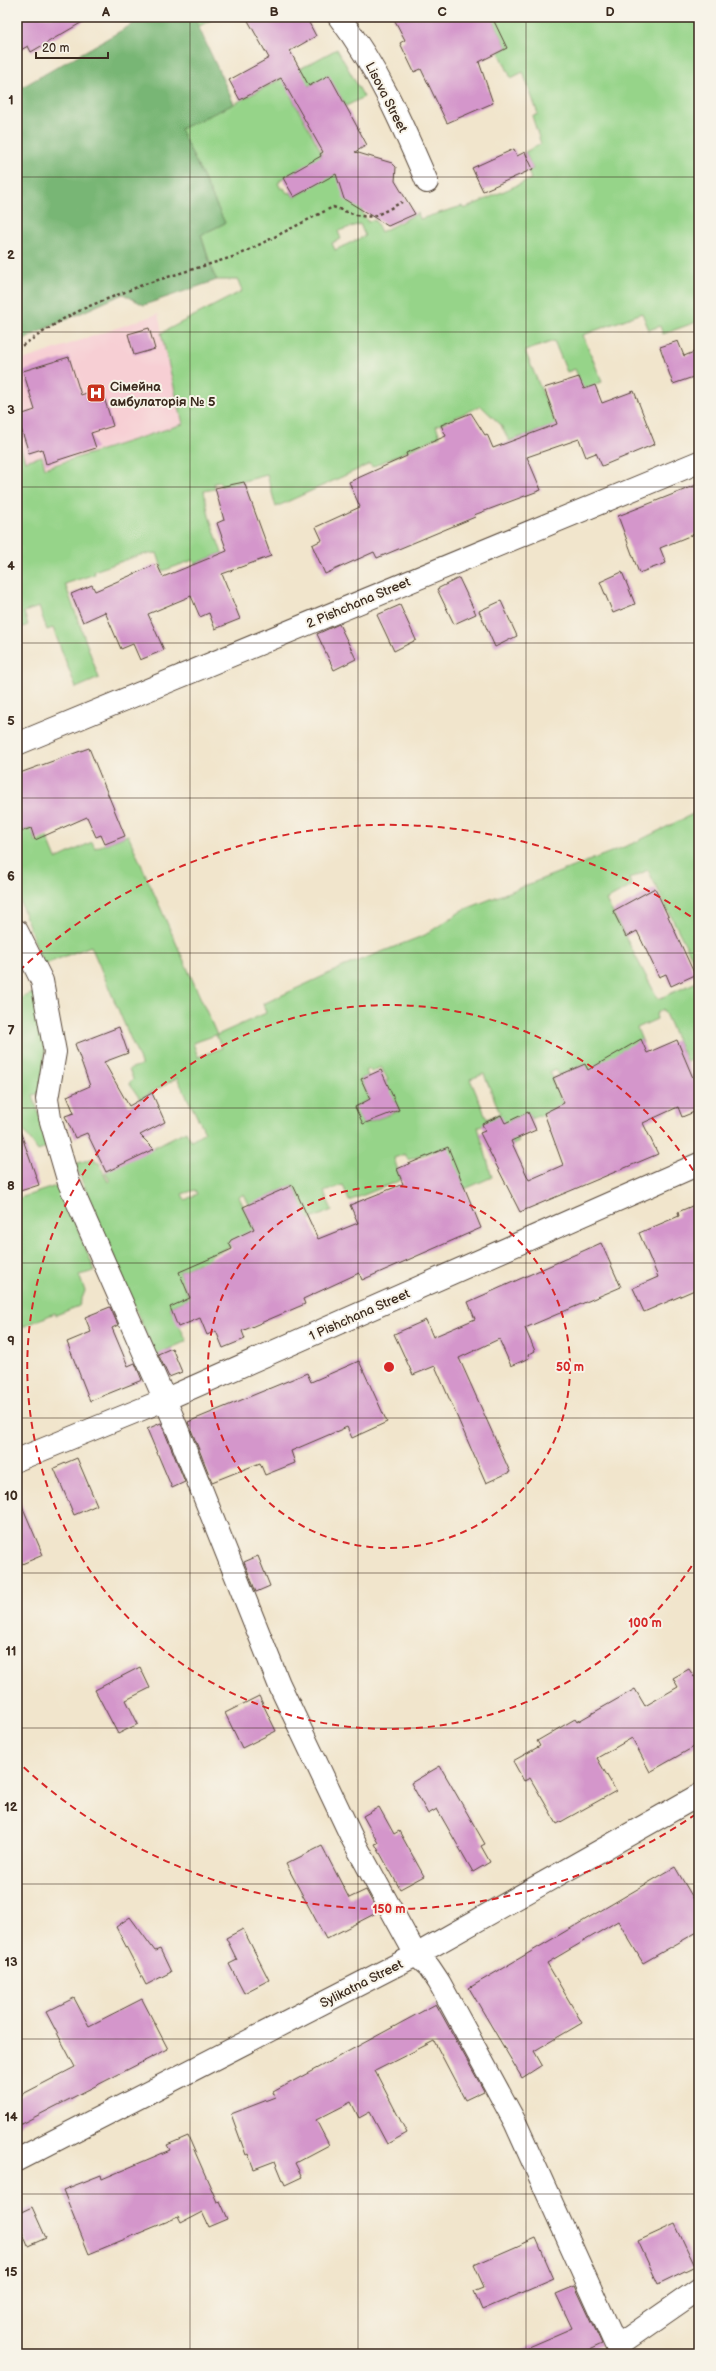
<svg xmlns="http://www.w3.org/2000/svg" width="716" height="2371" viewBox="0 0 716 2371" font-family="'Balsamiq Sans',sans-serif">
<style>
.built{fill:#f7cfd4}
.green{fill:#96d489;stroke:#687f54;fill-rule:evenodd}
.forest{fill:#78b675;stroke:#5a704a}
.building{fill:#d496cb}
.lines{fill:none;stroke-linecap:round;stroke-linejoin:round}
.minor-casing{stroke:#564638;stroke-width:24}
.path{stroke:#564638;stroke-width:2.5;stroke-dasharray:3 3;stroke-linecap:butt}
.minor{stroke:#fff;stroke-width:22}
.grid{fill:none;stroke:#3b2a1e;stroke-width:1;stroke-opacity:0.55}
.ring{fill:none;stroke:#d62828;stroke-width:2;stroke-dasharray:7 5}
.labels{text-anchor:middle;stroke-width:4;stroke-linejoin:round;paint-order:stroke}
.street-label{font-size:13px;fill:#3b2a1e;stroke:#f7f3e8}
.poi-label{font-size:13px;font-weight:bold;fill:#3b2a1e;stroke:#f7f3e8;text-anchor:start}
.centre{fill:#d62828;stroke:#f7f3e8;stroke-width:2}
.ring-label{font-size:12px;text-anchor:middle;font-weight:bold;fill:#d62828;stroke:#f7f3e8;stroke-width:4;stroke-linejoin:round;paint-order:stroke}
.neatline{fill:none;stroke:#3b2a1e;stroke-width:1.5}
.grid-label{font-size:13px;text-anchor:middle;font-weight:bold;fill:#3b2a1e}
</style>
<rect width="100%" height="100%" fill="#f7f3e8"/>
<filter id="ink" filterUnits="userSpaceOnUse"><feTurbulence type="fractalNoise" baseFrequency=".025" numOctaves="2"/><feDisplacementMap in="SourceGraphic" scale="8" xChannelSelector="R" yChannelSelector="G"/><feConvolveMatrix kernelMatrix="1 2 1 2 8 2 1 2 1" color-interpolation-filters="sRGB"/></filter>
<filter id="wash" filterUnits="userSpaceOnUse"><feTurbulence type="fractalNoise" baseFrequency=".012" numOctaves="4" result="noise"/><feDisplacementMap in="SourceGraphic" scale="16" xChannelSelector="R" yChannelSelector="G"/><feGaussianBlur stdDeviation="0.9" result="paint"/><feColorMatrix in="noise" values="0 0 0 0 0 0 0 0 0 0 0 0 0 0 0 0 0 1.4 0 .05"/><feComposite in="paint" operator="in"/></filter>
<g filter="url(#wash)">
<rect width="100%" height="100%" fill="#f1e5cc"/>
<path class="built" d="M 158,314 L 183,424 L 17,476 L 17,362 Z"/>
<g class="green">
<path d="M 194,17 L 216,17 L 198,27 Z"/>
<path d="M 492,17 L 699,17 L 699,297 L 697,298 L 699,321 L 663,334 L 660,326 L 649,330 L 642,313 L 583,335 L 602,382 L 583,389 L 575,369 L 567,372 L 554,341 L 525,351 L 556,425 L 509,441 L 501,425 L 481,406 L 436,426 L 440,436 L 372,467 L 370,464 L 276,507 L 267,475 L 221,487 L 220,482 L 214,483 L 215,489 L 204,491 L 209,516 L 222,553 L 195,564 L 193,560 L 163,571 L 157,553 L 140,555 L 94,571 L 95,574 L 65,584 L 99,678 L 76,688 L 53,628 L 47,630 L 39,607 L 24,612 L 28,625 L 17,629 L 17,444 L 19,443 L 25,461 L 42,456 L 45,468 L 183,424 L 161,333 L 242,291 L 238,280 L 217,280 L 213,273 L 201,235 L 225,223 L 180,129 L 234,104 L 337,49 L 364,97 L 346,106 L 328,75 L 291,96 L 322,153 L 320,154 L 322,159 L 336,163 L 367,221 L 375,220 L 381,232 L 418,213 L 420,219 L 462,206 L 464,209 L 531,179 L 528,171 L 533,169 L 525,152 L 541,144 L 532,116 L 538,114 L 523,72 L 511,78 L 499,52 L 507,48 ZM 300,168 L 309,189 L 294,197 L 290,192 L 287,193 L 284,188 L 281,189 L 278,183 L 280,182 L 280,180 ZM 360,224 L 365,236 L 335,250 L 332,243 L 341,239 L 338,231 Z"/>
<path d="M 699,811 L 699,972 L 648,870 L 629,879 L 632,886 L 606,900 L 658,999 L 699,981 L 699,1055 L 687,1062 L 663,1009 L 656,1014 L 657,1019 L 637,1028 L 643,1043 L 589,1074 L 585,1064 L 559,1075 L 556,1069 L 550,1072 L 553,1078 L 558,1076 L 559,1077 L 552,1081 L 563,1105 L 539,1117 L 538,1115 L 531,1119 L 528,1112 L 509,1121 L 519,1142 L 513,1145 L 500,1116 L 478,1127 L 492,1177 L 465,1189 L 447,1147 L 408,1160 L 405,1154 L 394,1158 L 401,1180 L 349,1201 L 343,1185 L 324,1192 L 332,1210 L 309,1220 L 293,1185 L 268,1196 L 255,1217 L 244,1194 L 239,1197 L 257,1234 L 210,1256 L 217,1271 L 204,1275 L 199,1263 L 179,1272 L 189,1298 L 170,1307 L 187,1341 L 155,1355 L 75,1164 L 94,1158 L 96,1162 L 98,1161 L 108,1182 L 110,1181 L 105,1172 C 133,1159 159,1144 186,1131 L 191,1140 L 205,1132 L 177,1078 L 140,1099 L 129,1083 L 133,1079 L 129,1069 L 141,1065 L 141,1063 L 91,946 L 43,965 L 17,893 L 17,833 L 42,825 L 44,831 L 33,835 L 36,842 L 47,837 L 56,859 L 92,842 L 95,848 L 128,835 L 217,1035 L 266,1013 L 263,1004 L 345,966 L 425,935 L 463,910 L 634,843 ZM 216,1035 L 222,1048 L 198,1057 L 193,1043 ZM 381,1067 L 388,1080 L 378,1085 L 394,1099 L 399,1111 L 363,1124 L 355,1107 L 370,1099 L 361,1079 L 368,1076 L 366,1071 L 370,1069 L 371,1072 ZM 484,1074 L 500,1113 L 487,1119 L 470,1079 ZM 195,1190 L 197,1194 L 185,1200 L 182,1194 Z"/>
<path d="M 36,992 L 46,1041 L 41,1093 L 33,1095 L 49,1147 L 38,1151 L 17,1121 L 17,1000 Z"/>
<path d="M 59,1185 L 95,1271 L 79,1275 L 85,1291 L 79,1306 L 56,1315 L 55,1313 L 18,1329 L 17,1199 Z"/>
</g>
<path class="forest" d="M 145,17 L 194,17 L 234,104 L 180,129 L 225,223 L 201,235 L 213,273 L 217,280 L 144,305 L 123,294 L 34,334 L 17,345 L 17,90 Z"/>
<g id="blocks">
<g class="building">
<path d="M 17,17 L 91,17 L 31,52 L 28,46 L 17,52 Z"/>
<path d="M 246,17 L 306,17 L 316,36 L 290,51 L 309,86 L 329,75 L 367,145 L 355,152 L 392,163 L 396,167 L 395,181 L 415,214 L 388,226 L 344,199 L 336,174 L 294,197 L 283,178 L 321,156 L 320,154 L 323,152 L 281,78 L 240,100 L 229,80 L 269,58 Z"/>
<path d="M 393,17 L 492,17 L 507,48 L 479,62 L 493,103 L 447,123 L 421,69 L 414,72 L 400,43 L 405,40 Z"/>
<path d="M 514,149 L 517,156 L 525,152 L 533,169 L 483,191 L 472,168 Z"/>
<path d="M 149,328 L 155,349 L 134,355 L 128,334 Z"/>
<path d="M 678,341 L 684,356 L 699,350 L 699,375 L 673,384 L 660,347 Z"/>
<path d="M 69,357 L 81,395 L 101,388 L 113,426 L 91,433 L 96,448 L 46,464 L 42,449 L 29,453 L 17,416 L 35,410 L 23,371 Z"/>
<path d="M 579,377 L 584,389 L 595,385 L 602,403 L 634,391 L 655,444 L 602,466 L 596,453 L 586,457 L 579,439 L 527,457 L 541,490 L 474,515 L 475,517 L 377,558 L 374,552 L 325,574 L 312,545 L 322,540 L 316,527 L 360,507 L 349,482 L 407,456 L 406,453 L 446,436 L 441,425 L 471,413 L 485,435 L 487,434 L 493,448 L 557,424 L 544,388 Z"/>
<path d="M 244,482 L 271,556 L 222,574 L 240,619 L 215,629 L 209,613 L 200,617 L 191,596 L 148,614 L 164,650 L 140,660 L 133,644 L 121,649 L 105,612 L 83,622 L 71,594 L 92,585 L 95,591 L 157,564 L 163,577 L 227,551 L 217,523 L 224,520 L 215,488 Z"/>
<path d="M 699,484 L 699,532 L 660,548 L 666,563 L 639,573 L 618,516 Z"/>
<path d="M 622,572 L 635,604 L 613,613 L 600,582 Z"/>
<path d="M 459,578 L 476,614 L 454,624 L 437,589 Z"/>
<path d="M 501,601 L 517,636 L 495,647 L 479,611 Z"/>
<path d="M 400,605 L 416,640 L 394,651 L 377,615 Z"/>
<path d="M 339,624 L 356,659 L 334,670 L 317,634 Z"/>
<path d="M 89,748 L 125,836 L 105,844 L 101,835 L 96,837 L 87,817 L 35,840 L 31,828 L 17,833 L 17,774 Z"/>
<path d="M 655,888 L 695,975 L 671,986 L 666,974 L 659,977 L 637,931 L 626,937 L 613,911 Z"/>
<path d="M 119,1027 L 128,1053 L 104,1062 L 129,1106 L 152,1093 L 165,1122 L 140,1135 L 154,1149 L 106,1172 L 87,1133 L 75,1138 L 65,1116 L 74,1113 L 67,1096 L 90,1086 L 75,1044 Z"/>
<path d="M 641,1039 L 647,1053 L 677,1040 L 699,1092 L 699,1110 L 682,1117 L 678,1107 L 643,1123 L 658,1154 L 520,1212 L 480,1133 L 485,1131 L 482,1124 L 501,1115 L 505,1123 L 528,1112 L 536,1130 L 511,1141 L 529,1180 L 563,1165 L 544,1113 L 564,1103 L 553,1078 L 585,1064 L 588,1070 Z"/>
<path d="M 381,1070 L 399,1110 L 363,1124 L 355,1107 L 370,1099 L 361,1079 Z"/>
<path d="M 17,1131 L 20,1131 L 39,1185 L 17,1192 Z"/>
<path d="M 448,1147 L 481,1228 L 362,1280 L 359,1273 L 303,1299 L 305,1304 L 242,1331 L 245,1339 L 223,1348 L 216,1331 L 207,1335 L 200,1318 L 178,1327 L 170,1307 L 190,1298 L 179,1272 L 232,1249 L 229,1243 L 231,1240 L 254,1229 L 243,1207 L 293,1185 L 318,1239 L 358,1223 L 350,1205 L 403,1184 L 397,1169 Z"/>
<path d="M 699,1203 L 699,1288 L 644,1312 L 633,1288 L 658,1277 L 639,1233 L 679,1216 L 678,1212 Z"/>
<path d="M 601,1243 L 621,1287 L 525,1328 L 535,1351 L 528,1355 L 529,1358 L 511,1366 L 499,1339 L 459,1358 L 510,1472 L 486,1483 L 435,1366 L 413,1375 L 394,1334 L 426,1320 L 433,1337 L 475,1319 L 468,1302 Z"/>
<path d="M 110,1307 L 118,1325 L 112,1328 L 128,1366 L 135,1363 L 142,1380 L 90,1401 L 67,1342 L 91,1332 L 85,1317 Z"/>
<path d="M 172,1348 L 182,1372 L 169,1377 L 158,1354 Z"/>
<path d="M 359,1361 L 387,1422 L 352,1438 L 347,1427 L 291,1451 L 295,1463 L 265,1475 L 260,1463 L 212,1482 L 188,1422 L 307,1373 L 311,1382 Z"/>
<path d="M 161,1423 L 185,1482 L 172,1488 L 147,1429 Z"/>
<path d="M 77,1458 L 97,1505 L 74,1515 L 54,1468 Z"/>
<path d="M 17,1494 L 43,1555 L 22,1564 L 17,1551 Z"/>
<path d="M 258,1556 L 270,1586 L 256,1592 L 244,1562 Z"/>
<path d="M 140,1667 L 150,1688 L 126,1700 L 138,1724 L 118,1734 L 95,1690 Z"/>
<path d="M 689,1669 L 694,1677 L 699,1674 L 699,1744 L 650,1772 L 632,1738 L 597,1758 L 616,1791 L 557,1824 L 530,1778 L 524,1781 L 513,1761 L 540,1746 L 537,1741 L 575,1719 L 577,1722 L 635,1689 L 645,1706 L 678,1687 L 673,1678 Z"/>
<path d="M 259,1696 L 276,1731 L 242,1748 L 225,1713 Z"/>
<path d="M 440,1766 L 485,1844 L 481,1846 L 490,1862 L 473,1872 L 437,1809 L 428,1814 L 411,1783 Z"/>
<path d="M 379,1807 L 394,1834 L 399,1831 L 424,1876 L 400,1889 L 375,1844 L 378,1843 L 363,1816 Z"/>
<path d="M 322,1846 L 349,1898 L 366,1890 L 378,1912 L 326,1939 L 286,1864 Z"/>
<path d="M 675,1867 L 699,1908 L 699,1931 L 643,1963 L 618,1921 L 547,1963 L 582,2023 L 534,2051 L 542,2065 L 522,2078 L 469,1988 Z"/>
<path d="M 130,1917 L 155,1951 L 160,1949 L 171,1972 L 146,1985 L 116,1927 Z"/>
<path d="M 243,1929 L 269,1980 L 244,1993 L 229,1964 L 237,1960 L 226,1938 Z"/>
<path d="M 74,1998 L 89,2026 L 142,1999 L 168,2049 L 17,2126 L 17,2097 L 75,2067 L 46,2012 Z"/>
<path d="M 436,2004 L 484,2091 L 465,2100 L 434,2041 L 375,2071 L 407,2133 L 387,2144 L 370,2112 L 359,2118 L 351,2102 L 316,2120 L 329,2145 L 295,2163 L 302,2177 L 285,2185 L 275,2161 L 254,2169 L 248,2154 L 246,2155 L 231,2114 L 275,2097 L 273,2092 Z"/>
<path d="M 188,2136 L 217,2202 L 220,2201 L 228,2219 L 209,2227 L 202,2212 L 181,2223 L 178,2217 L 89,2254 L 63,2190 L 101,2175 L 102,2179 L 170,2150 L 167,2145 Z"/>
<path d="M 32,2207 L 46,2238 L 28,2246 L 17,2221 L 17,2214 Z"/>
<path d="M 675,2224 L 695,2266 L 658,2284 L 638,2241 Z"/>
<path d="M 536,2238 L 554,2279 L 482,2310 L 474,2291 L 484,2287 L 474,2265 Z"/>
<path d="M 575,2286 L 602,2344 L 580,2354 L 512,2354 L 572,2328 L 556,2294 Z"/>
</g>
</g>
</g>
<g filter="url(#ink)">
<use href="#blocks" fill-opacity="0" stroke="#564638" stroke-width="1"/>
<g class="lines">
<g class="minor-casing">
<g id="minor">
<path d="M 339,17 C 378,68 402,124 427,182"/>
<path d="M 17,744 L 699,462"/>
<path d="M 17,931 L 42,981 L 55,1052 L 47,1099 L 50,1118 L 69,1183 L 172,1416 L 279,1684 L 353,1840 L 416,1955 L 429,1967 L 439,1982 L 515,2122 L 620,2354"/>
<path d="M 17,1460 L 164,1400 L 699,1164"/>
<path d="M 17,2160 L 416,1955 L 699,1795"/>
<path d="M 617,2346 L 699,2289"/>
</g>
</g>
<g class="path">
<path d="M 17,349 L 63,319 L 87,307 L 145,284 L 239,255 L 333,207 C 370,220 367,221 402,202"/>
<path d="M 17,435 L 23,434"/>
</g>
<use href="#minor" class="minor"/>
</g>
</g>
<path class="grid" d="M 190,17 L 190,2354M 358,17 L 358,2354M 526,17 L 526,2354M 17,177 L 699,177M 17,332 L 699,332M 17,487 L 699,487M 17,643 L 699,643M 17,798 L 699,798M 17,953 L 699,953M 17,1108 L 699,1108M 17,1263 L 699,1263M 17,1418 L 699,1418M 17,1573 L 699,1573M 17,1728 L 699,1728M 17,1884 L 699,1884M 17,2039 L 699,2039M 17,2194 L 699,2194"/>
<g class="ring">
<circle cx="389" cy="1367" r="181"/>
<path d="M698 1556A362 362 0 1 1 698 1178"/>
<path d="M696 1814A542 542 0 0 1 19 1763M19 971A542 542 0 0 1 696 920"/>
</g>
<defs>
<g id="hospital-square" transform="scale(1)"><rect x="-9" y="-9" width="18" height="18" rx="4" fill="#c8321e" stroke="#f7f3e8"/><path d="M-5-5h3v3.5h4V-5h3V5h-3V1.5h-4V5h-3Z" fill="#fff"/></g>
</defs>
<g fill-rule="evenodd">
<use href="#hospital-square" x="96" y="393"/>
</g>
<g class="labels">
<g class="street-label">
<text transform="translate(387 97) rotate(63)" y="5">Lisova Street</text>
<text transform="translate(358 602) rotate(-23)" y="5">2 Pishchana Street</text>
<text transform="translate(359 1314) rotate(-24)" y="5">1 Pishchana Street</text>
<text transform="translate(361 1983) rotate(-27)" y="5">Sylikatna Street</text>
</g>
<g class="poi-label">
<text x="110" y="391">Сімейна<tspan x="110" dy="15">амбулаторія № 5</tspan></text>
</g>
</g>
<circle cx="389" cy="1367" r="6" class="centre"/>
<g class="ring-label">
<text x="570" y="1371">50 m</text>
<text x="645" y="1627">100 m</text>
<text x="389" y="1913">150 m</text>
</g>
<rect width="716" height="2371" fill="none" stroke="#f7f3e8" stroke-width="44"/>
<path d="M36 52v6h72v-6" fill="none" stroke="#3b2a1e" stroke-width="2"/>
<text x="42" y="52" font-size="12" fill="#3b2a1e" stroke="#f7f3e8" stroke-width="3" paint-order="stroke">20 m</text>
<rect x="22" y="22" width="672" height="2327" class="neatline"/>
<g class="grid-label">
<text x="106" y="16">A</text>
<text x="274" y="16">B</text>
<text x="442" y="16">C</text>
<text x="610" y="16">D</text>
<text x="11" y="104">1</text>
<text x="11" y="259">2</text>
<text x="11" y="414">3</text>
<text x="11" y="570">4</text>
<text x="11" y="725">5</text>
<text x="11" y="880">6</text>
<text x="11" y="1035">7</text>
<text x="11" y="1190">8</text>
<text x="11" y="1345">9</text>
<text x="11" y="1500">10</text>
<text x="11" y="1655">11</text>
<text x="11" y="1811">12</text>
<text x="11" y="1966">13</text>
<text x="11" y="2121">14</text>
<text x="11" y="2276">15</text>
</g>
</svg>
